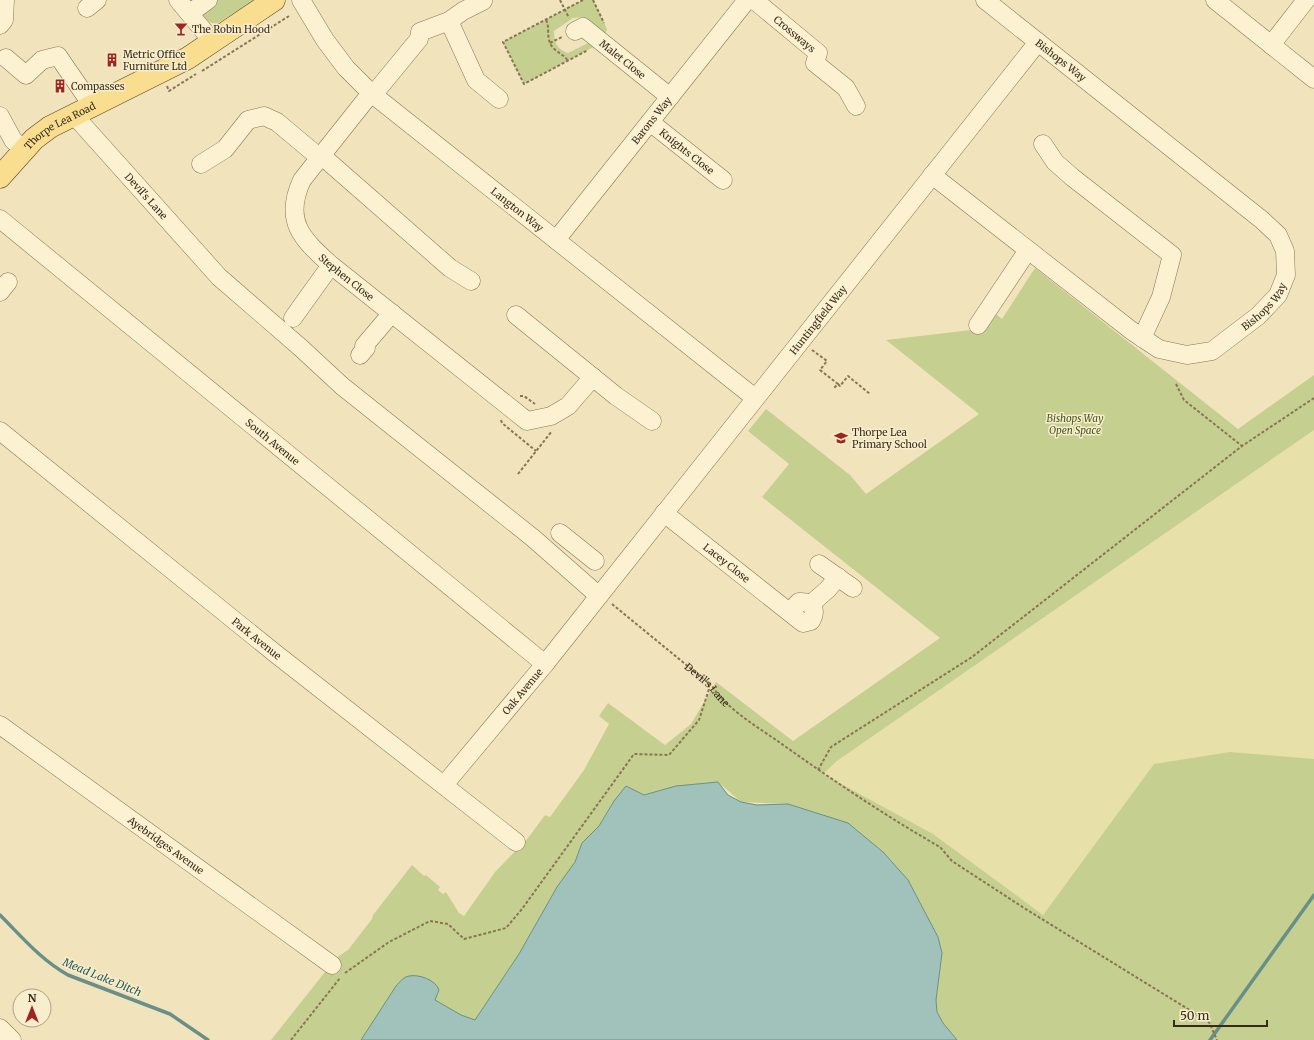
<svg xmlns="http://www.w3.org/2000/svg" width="1314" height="1040" viewBox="0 0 1314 1040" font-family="Merriweather,serif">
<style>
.farmland{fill:#e7e1a9}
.green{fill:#c5d090}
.water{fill:#a1c2ba;stroke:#689088}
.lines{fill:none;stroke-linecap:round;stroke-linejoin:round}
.stream{stroke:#689088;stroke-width:3.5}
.minor-casing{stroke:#8a7454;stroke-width:19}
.major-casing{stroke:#574129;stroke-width:23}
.path{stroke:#8a7454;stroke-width:2;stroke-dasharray:3 2;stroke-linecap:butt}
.minor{stroke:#fcf1d0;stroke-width:18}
.major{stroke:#f9de90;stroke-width:22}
.labels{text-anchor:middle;stroke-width:3;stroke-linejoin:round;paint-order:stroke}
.poi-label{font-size:10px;fill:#382b1b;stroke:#f8eecd;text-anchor:start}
.street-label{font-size:10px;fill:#382b1b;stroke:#f8eecd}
.park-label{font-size:10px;font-style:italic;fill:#45561f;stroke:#f8eecd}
.water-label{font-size:11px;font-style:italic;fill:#285959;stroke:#f8eecd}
</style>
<rect width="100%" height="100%" fill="#f1e4bd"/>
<path class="farmland" d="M 1314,430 L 1314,759 L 1295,758 L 1154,765 L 1043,915 L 823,774 L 837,761 Z"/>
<g class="green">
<path d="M 188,0 L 256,0 L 216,24 L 209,22 Z"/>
<path d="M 583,0 L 593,0 L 607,29 L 605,35 L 583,17 L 573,18 L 554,31 C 554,43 557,49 568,53 L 592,41 L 597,45 L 524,84 L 503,42 Z"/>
<path d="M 1035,268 L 1238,429 L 1314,375 L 1314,430 L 837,761 L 823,774 L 933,834 L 1043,915 L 1154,764 L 1230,752 L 1314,759 L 1314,1040 L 957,1040 L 943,1023 L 937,1012 L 936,1000 L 942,953 L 938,937 L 908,880 L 848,823 L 788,804 L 741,802 L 718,782 L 676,786 L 643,795 L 614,801 L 599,826 L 582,843 L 575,862 L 557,887 L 519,954 L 475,1020 L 461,1015 L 435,1000 L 361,1040 L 271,1040 L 325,972 L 339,956 L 348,950 L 372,919 L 373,915 L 412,865 L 424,876 L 426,875 L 440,887 L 438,890 L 443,894 L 446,892 L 459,913 L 464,916 L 495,872 L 528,838 L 545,815 L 550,817 L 584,770 L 609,724 L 599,716 L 608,703 L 665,745 L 691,724 L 716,682 L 793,741 L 940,638 L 762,497 L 789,464 L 748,431 L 766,409 L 850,475 L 866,494 L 979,414 L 886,340 L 971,330 L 993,312 L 1002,319 Z"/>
</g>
<path class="water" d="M 718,782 L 728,795 L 741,802 L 757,805 L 788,804 L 848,823 L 883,852 L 908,880 L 938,937 L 942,953 L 936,1000 L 937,1012 L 943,1023 L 957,1040 L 361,1040 L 396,986 C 400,982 403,977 409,976 C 419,974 436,980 439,990 L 435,1000 L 461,1015 L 475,1020 L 519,954 L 557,887 L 575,862 L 582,843 L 599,826 L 614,801 L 626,786 L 644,795 L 676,786 Z"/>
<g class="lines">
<g class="stream">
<path d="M 0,915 C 22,937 41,960 68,975 L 170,1014 L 208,1040"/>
<path d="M 1210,1040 L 1314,895"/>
</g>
<g class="minor-casing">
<g id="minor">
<path d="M 178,0 L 213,42"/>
<path id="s2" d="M 301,0 L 325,40 L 346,68 L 371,93 L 755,398"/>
<path id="s3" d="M 754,0 L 818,53 L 815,63 L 846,88 L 856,106"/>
<path d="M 1215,0 L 1314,79"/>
<path d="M 87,8 L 97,0"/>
<path d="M 190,13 L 208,0"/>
<path d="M 449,21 L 463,11 L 483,1"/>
<path d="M 0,25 L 4,20 L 5,0"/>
<path id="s4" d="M 575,31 L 583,27 L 670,97"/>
<path d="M 1271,45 L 1306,0"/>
<path d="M 6,58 L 26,75 L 42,60 L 58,56 L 87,98 L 98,103"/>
<path id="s5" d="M 371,93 L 302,180 C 283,221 302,239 331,265 L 527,421 L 551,416 L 568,406 L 593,377"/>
<path d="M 373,95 L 419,39 L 420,32 L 449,21 L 476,80 L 499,99"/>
<path id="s6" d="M 73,114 L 219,277 L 301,348 L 342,386 L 533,538 L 599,596"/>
<path d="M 0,116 L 13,140 L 24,150"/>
<path id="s7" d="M 650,122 L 723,180"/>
<path d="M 1043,144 L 1055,162 L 1072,177 L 1172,255 L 1161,297 L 1142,338"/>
<path d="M 322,156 L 450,268 L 471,281"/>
<path d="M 201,164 L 225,149 L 248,120 L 264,116 L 277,122 L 320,158"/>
<path id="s8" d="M 932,175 L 1132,331 L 1159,349 L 1187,355 L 1212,351 L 1258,316 L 1278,295 L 1286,275 L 1285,251 L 1278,235 L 1262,220 L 985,0"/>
<path id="s9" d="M 0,219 L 545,664"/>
<path id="s10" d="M 556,240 L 747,0"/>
<path d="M 0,292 L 8,282"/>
<path d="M 516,315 L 616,396 L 652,421"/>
<path d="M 293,318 L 331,265"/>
<path d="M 978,325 L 1028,250"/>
<path d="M 360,355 L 366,348 L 364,346 L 392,313"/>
<path id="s11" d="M 0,431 L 276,654 L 516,842"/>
<path id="s12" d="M 664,513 L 789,612 L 803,623 L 811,621 C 818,609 811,601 799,602 L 789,612"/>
<path d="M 560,533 L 595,561"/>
<path d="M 819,564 L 853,588"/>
<path d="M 811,604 L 828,589 L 838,577"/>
<path id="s13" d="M 0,725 L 332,965"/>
<path id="s14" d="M 444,785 L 545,664 L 1038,42"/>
<path d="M 0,1028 L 12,1040"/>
</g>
</g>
<g class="major-casing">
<g id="major">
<path id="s15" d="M 0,177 L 34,139 L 50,127 L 188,58 L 274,0"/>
</g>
</g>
<g class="path">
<path d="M 560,0 L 569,18"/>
<path d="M 583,0 L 503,42 L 524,84 L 588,50"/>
<path d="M 593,0 L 604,23"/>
<path d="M 546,20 C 550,26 546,36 551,45 C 555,52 564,54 568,61"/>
<path d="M 550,43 L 562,37"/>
<path d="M 202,71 L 289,16"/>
<path d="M 167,86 L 169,91 L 196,74"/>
<path d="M 812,350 L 827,361 L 820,370 L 838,384 L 833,389"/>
<path d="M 838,384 L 840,386 L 848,376 L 870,394"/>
<path d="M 1176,384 L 1184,400 L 1242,446"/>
<path d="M 520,396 L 524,396 L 535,404"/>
<path d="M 501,420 L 502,423 L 536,451"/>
<path d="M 518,474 L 552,431"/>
<path id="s1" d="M 612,604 L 712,686 C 727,709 756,726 779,742 C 831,779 884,815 940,847 L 952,861 L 1024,908 L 1209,1022 L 1217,1040"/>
<path d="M 818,770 L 831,747 L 972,657 L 1242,446 L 1314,398"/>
<path d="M 345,973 L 389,942 L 430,921 L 448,924 L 464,939 L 506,928 L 522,909 L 634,754 L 669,755 L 699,720 L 709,689 L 709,684"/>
<path d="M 291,1040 L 340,978"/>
</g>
<use href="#minor" class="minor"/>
<use href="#major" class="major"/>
</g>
<defs>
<g id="bar-bare" transform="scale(1.08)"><path d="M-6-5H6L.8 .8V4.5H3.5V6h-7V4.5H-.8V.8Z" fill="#9e2620" stroke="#f8eecd" stroke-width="2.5" paint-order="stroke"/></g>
<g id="building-bare" transform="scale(1.08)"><path d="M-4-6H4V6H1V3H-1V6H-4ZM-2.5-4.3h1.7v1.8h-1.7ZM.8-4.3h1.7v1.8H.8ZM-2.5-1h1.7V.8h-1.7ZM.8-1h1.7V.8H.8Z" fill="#9e2620" stroke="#f8eecd" stroke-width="2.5" paint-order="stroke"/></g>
<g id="school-bare" transform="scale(1.08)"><path d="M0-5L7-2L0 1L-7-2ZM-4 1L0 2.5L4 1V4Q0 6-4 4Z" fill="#9e2620" stroke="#f8eecd" stroke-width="2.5" paint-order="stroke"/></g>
</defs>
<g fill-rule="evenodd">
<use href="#bar-bare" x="181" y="29"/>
<use href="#building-bare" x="112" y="60"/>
<use href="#building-bare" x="60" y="86"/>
<use href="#school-bare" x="841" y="438"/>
</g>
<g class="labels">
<g class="poi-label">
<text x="192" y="33">The Robin Hood</text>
<text x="123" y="58">Metric Office<tspan x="123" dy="12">Furniture Ltd</tspan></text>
<text x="71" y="90">Compasses</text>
<text x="852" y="436">Thorpe Lea<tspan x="852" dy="12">Primary School</tspan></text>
</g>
<g class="street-label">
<text dy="4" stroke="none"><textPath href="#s3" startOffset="53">Crossways</textPath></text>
<text dy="4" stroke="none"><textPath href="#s4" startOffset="60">Malet Close</textPath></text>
<text transform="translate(1061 60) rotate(38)" y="4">Bishops Way</text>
<text dy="4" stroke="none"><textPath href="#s10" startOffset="153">Barons Way</textPath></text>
<text dy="4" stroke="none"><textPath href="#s15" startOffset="80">Thorpe Lea Road</textPath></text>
<text dy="4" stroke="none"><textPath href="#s7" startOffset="47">Knights Close</textPath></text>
<text dy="4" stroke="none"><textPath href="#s6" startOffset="110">Devil's Lane</textPath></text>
<text dy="4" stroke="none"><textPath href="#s2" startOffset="304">Langton Way</textPath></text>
<text dy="4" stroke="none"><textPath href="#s5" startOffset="230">Stephen Close</textPath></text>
<text dy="4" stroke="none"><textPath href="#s8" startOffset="409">Bishops Way</textPath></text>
<text dy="4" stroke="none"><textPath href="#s14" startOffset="597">Huntingfield Way</textPath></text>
<text dy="4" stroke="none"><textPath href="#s9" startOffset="352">South Avenue</textPath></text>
<text dy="4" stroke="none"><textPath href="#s12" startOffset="80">Lacey Close</textPath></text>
<text dy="4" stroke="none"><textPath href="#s11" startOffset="330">Park Avenue</textPath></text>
<text dy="4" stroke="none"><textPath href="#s1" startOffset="125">Devil's Lane</textPath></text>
<text dy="4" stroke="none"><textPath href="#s14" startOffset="122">Oak Avenue</textPath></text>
<text dy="4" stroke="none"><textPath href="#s13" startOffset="205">Ayebridges Avenue</textPath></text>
</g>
<g class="park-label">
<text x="1075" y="422">Bishops Way<tspan x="1075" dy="12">Open Space</tspan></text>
</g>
<g class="water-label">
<text transform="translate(102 977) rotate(22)" y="4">Mead Lake Ditch</text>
</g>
</g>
<g transform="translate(32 1008)"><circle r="19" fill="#f8eecd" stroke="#aba086"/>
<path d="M0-3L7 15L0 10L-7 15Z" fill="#9e2620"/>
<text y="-6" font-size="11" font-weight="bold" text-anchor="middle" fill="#382b1b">N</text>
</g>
<path d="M1174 1020v6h93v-6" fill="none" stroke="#382b1b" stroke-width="2"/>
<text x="1180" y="1020" font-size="12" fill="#382b1b" stroke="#f8eecd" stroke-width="3" paint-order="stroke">50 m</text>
</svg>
